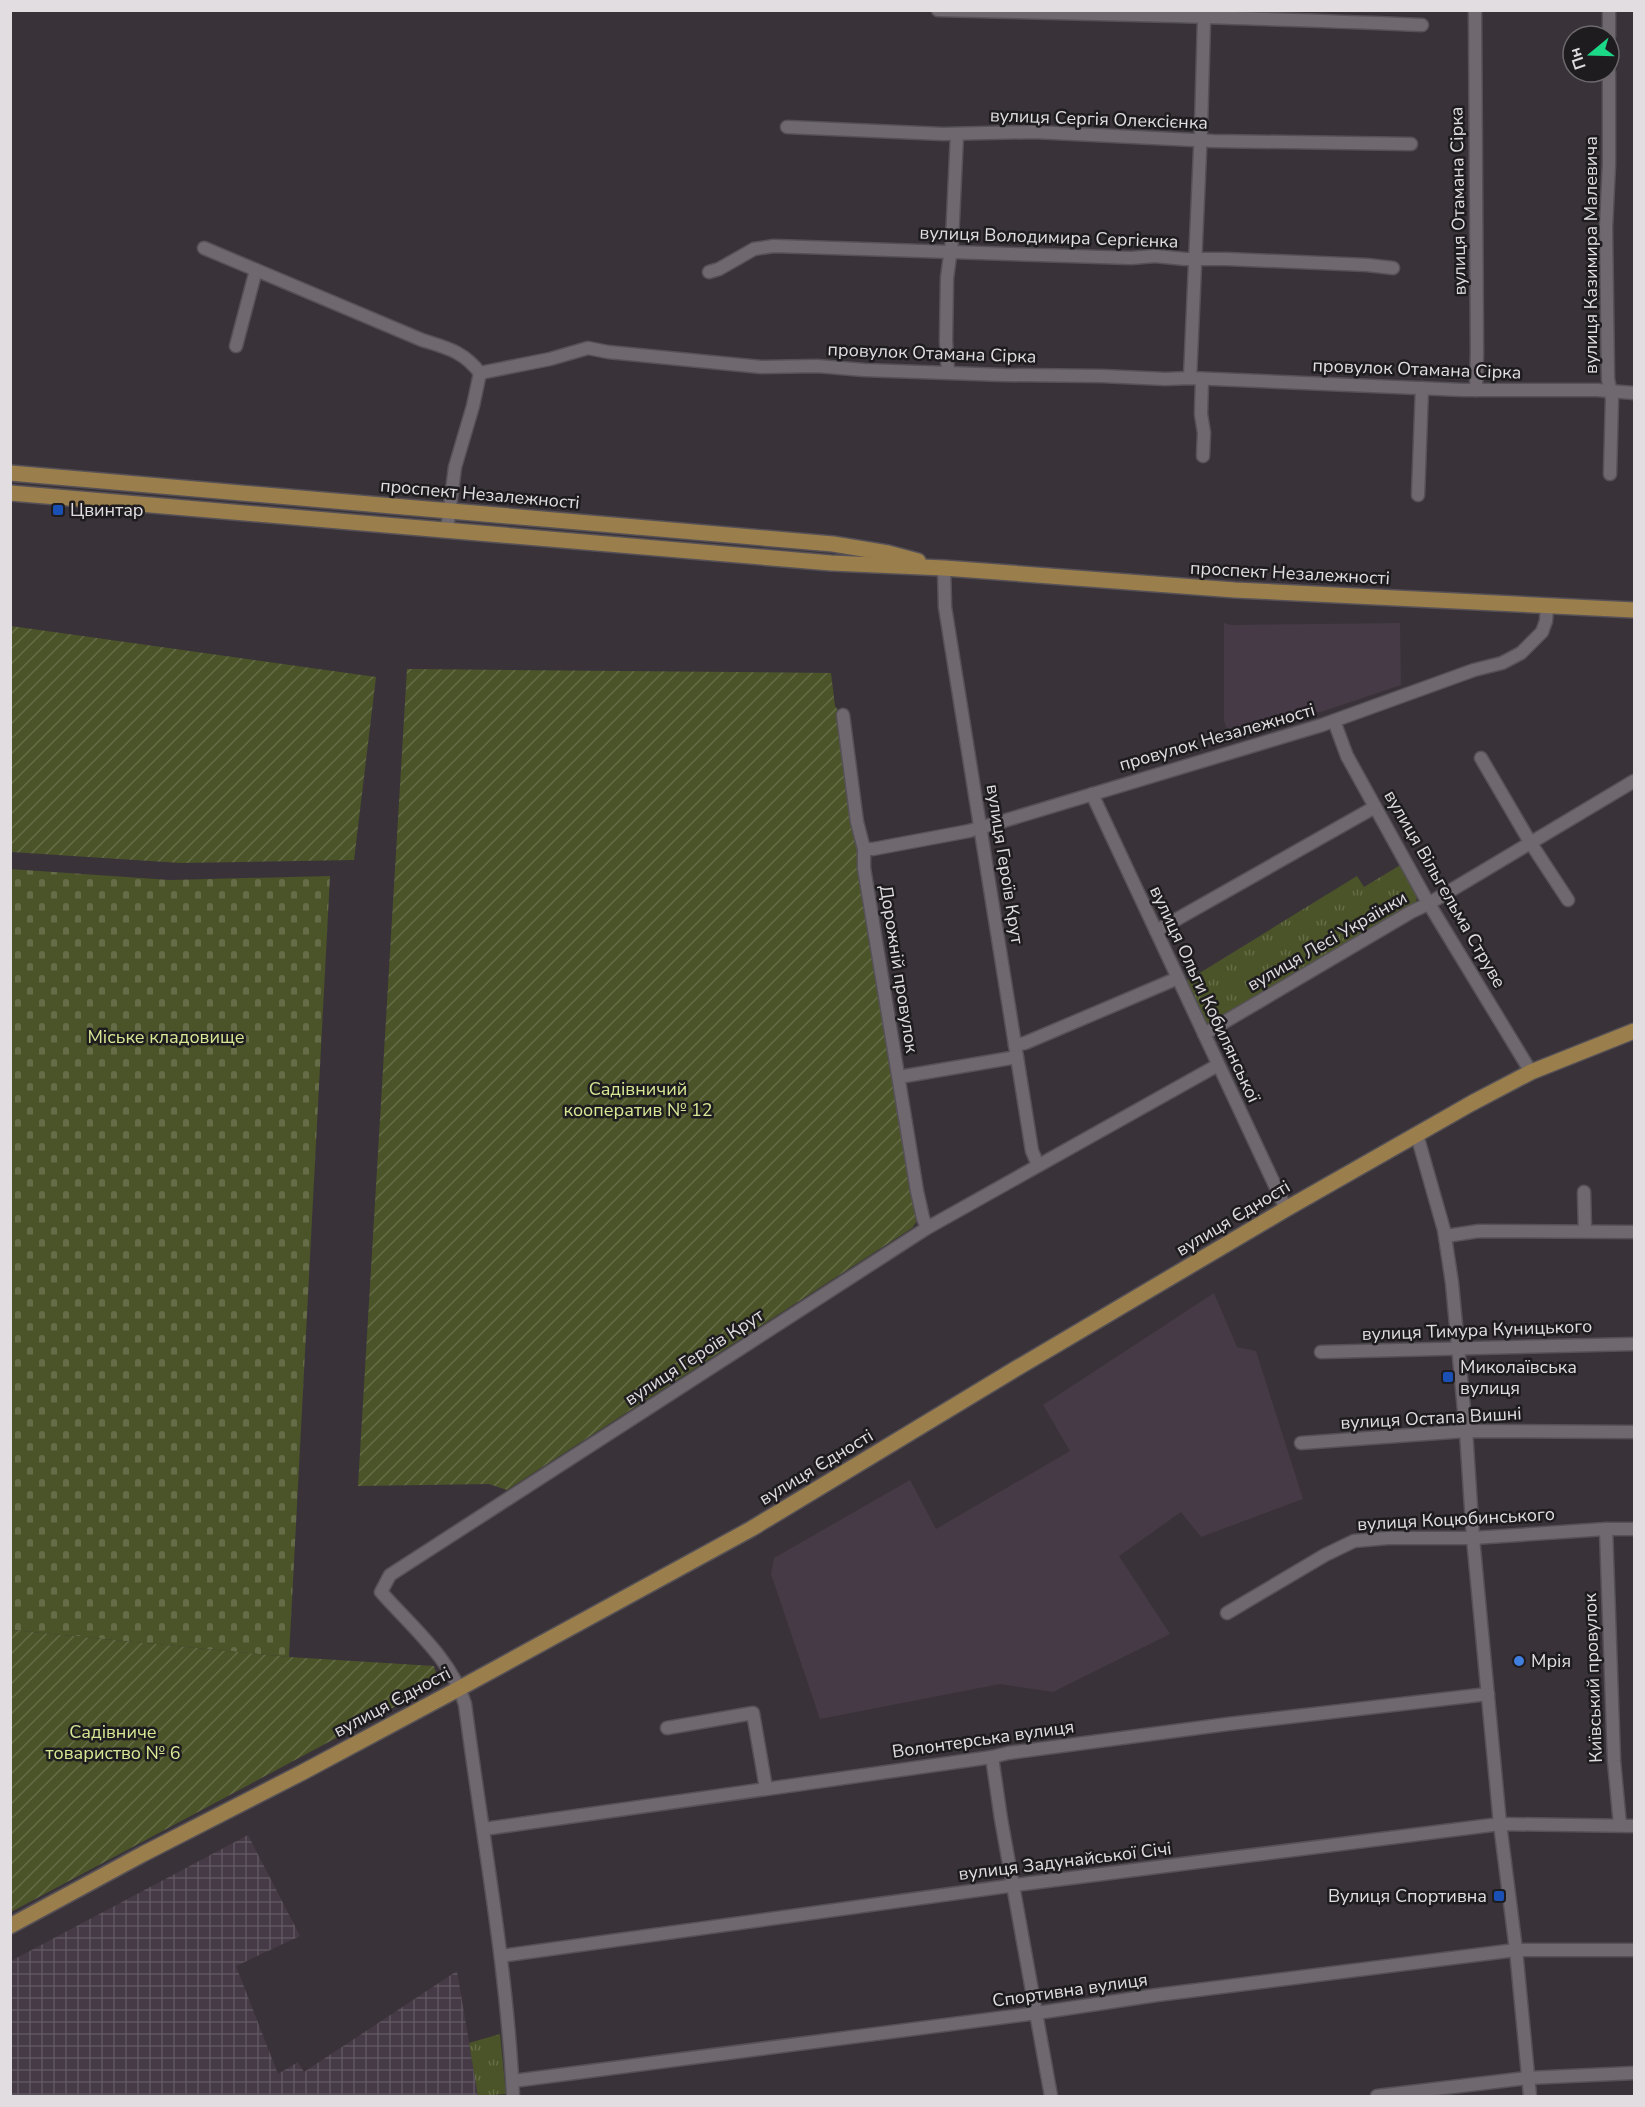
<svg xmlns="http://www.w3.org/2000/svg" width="1645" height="2107" viewBox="0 0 1645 2107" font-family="'Nunito Sans',sans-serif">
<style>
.built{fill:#453a46}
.industrial{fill:url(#industrial-grid)}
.grass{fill:url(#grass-tufts)}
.cemetery{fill:url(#cemetery-stones)}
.garden{fill:url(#garden-furrows)}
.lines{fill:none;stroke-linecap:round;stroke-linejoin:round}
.minor-casing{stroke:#565157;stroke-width:15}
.major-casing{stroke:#565157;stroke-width:18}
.minor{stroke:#6f686f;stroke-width:12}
.major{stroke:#9a7e4b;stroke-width:15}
.transit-dot{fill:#1a4fb4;stroke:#1e1c1f;stroke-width:2}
.shop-dot{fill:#3f7fe0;stroke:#1e1c1f;stroke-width:2}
.labels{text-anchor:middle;stroke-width:5;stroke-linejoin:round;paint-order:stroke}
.street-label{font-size:18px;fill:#e1dde1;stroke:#1e1c1f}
.poi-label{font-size:18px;fill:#e1dde1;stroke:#1e1c1f;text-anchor:start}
.park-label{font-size:18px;fill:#d7e995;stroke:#1e1c1f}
</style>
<defs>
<pattern id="industrial-grid" width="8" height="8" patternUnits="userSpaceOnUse" patternTransform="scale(1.5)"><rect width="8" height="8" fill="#453a46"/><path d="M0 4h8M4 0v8" fill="none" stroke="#605660"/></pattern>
<pattern id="grass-tufts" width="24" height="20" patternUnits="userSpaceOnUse" patternTransform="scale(1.5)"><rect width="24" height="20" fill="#4b5428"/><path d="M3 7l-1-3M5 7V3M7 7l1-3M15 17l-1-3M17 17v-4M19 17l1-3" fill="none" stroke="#656c47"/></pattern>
<pattern id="cemetery-stones" width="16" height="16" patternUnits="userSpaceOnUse" patternTransform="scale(1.5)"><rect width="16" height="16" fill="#4b5428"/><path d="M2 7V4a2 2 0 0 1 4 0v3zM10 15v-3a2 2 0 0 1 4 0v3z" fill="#656c47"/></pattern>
<pattern id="garden-furrows" width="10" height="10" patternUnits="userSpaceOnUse" patternTransform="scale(1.5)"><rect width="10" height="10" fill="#4b5428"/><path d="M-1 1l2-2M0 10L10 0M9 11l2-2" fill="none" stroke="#656c47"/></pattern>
</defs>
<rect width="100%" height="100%" fill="#393339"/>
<g class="built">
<path d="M 1224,623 L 1231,625 L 1400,623 L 1401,685 L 1321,712 L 1310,712 L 1230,737 L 1224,721 Z"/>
<path d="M 1214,1293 L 1237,1347 L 1256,1351 L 1303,1499 L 1201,1537 L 1181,1512 L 1119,1556 L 1170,1634 L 1053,1692 L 1000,1684 L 820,1719 L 771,1574 L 774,1558 L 910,1480 L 936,1529 L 1070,1451 L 1043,1405 Z"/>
</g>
<path class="industrial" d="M 248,1835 L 300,1936 L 236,1966 L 278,2074 L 298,2062 L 304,2072 L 457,1971 L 478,2096 L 11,2096 L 11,1961 Z"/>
<g class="grass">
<path d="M 1402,864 C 1409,876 1421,891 1415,905 L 1207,1028 L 1185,982 L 1357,876 L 1364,887 Z"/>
<path d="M 500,2034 L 506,2094 L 478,2096 L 469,2043 Z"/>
</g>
<path class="cemetery" d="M 10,869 L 170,880 L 330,876 L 289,1657 L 11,1630 Z"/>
<g class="garden">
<path d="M 11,626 L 376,677 L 354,860 L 181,863 L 11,852 Z"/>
<path d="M 407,669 L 831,673 L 835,706 L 840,713 L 914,1192 L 917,1221 L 912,1228 L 507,1490 L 489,1484 L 358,1486 Z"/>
<path d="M 11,1630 L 289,1657 L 434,1666 L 439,1683 L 11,1912 Z"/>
</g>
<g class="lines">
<g class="minor-casing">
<g id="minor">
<path d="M 938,10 L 1177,16 C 1259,19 1340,21 1422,25"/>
<path d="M 1475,10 L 1477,353 L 1476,390"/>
<path d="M 1609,10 L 1609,36"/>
<path d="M 1609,72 L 1609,164 L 1606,227 L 1608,379 L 1612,399 L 1610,474"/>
<path d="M 787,127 L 943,134 L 1034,132 L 1213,141 L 1411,144"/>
<path d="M 204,248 L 422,340 C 447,348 463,351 480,373"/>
<path d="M 709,272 L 719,269 L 754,249 L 774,246 L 1131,258 L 1155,256 L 1185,259 L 1227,259 L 1367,265 L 1393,268"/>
<path d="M 236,346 L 256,270"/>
<path d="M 948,372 L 946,341 L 947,278 L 952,241 L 957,134"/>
<path d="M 480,373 L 550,359 L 588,348 L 608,352 L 761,367 L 817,366 L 864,370 L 1004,375 L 1102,376 L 1165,379 L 1190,378 L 1463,390 L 1597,390 L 1634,393"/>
<path d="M 1190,378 L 1201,128 L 1204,19"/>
<path d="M 1202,379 L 1201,414 L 1204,433 L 1203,456"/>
<path d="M 1418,495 L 1422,388"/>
<path d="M 447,530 L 455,467 L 473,406 L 480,373"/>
<path d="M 944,568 L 945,607 L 1032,1151 L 1038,1165"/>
<path d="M 843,715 L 857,822 L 864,849 L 864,868 L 917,1191 L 923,1218 L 927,1228"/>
<path d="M 1334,721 L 1347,756 L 1426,899 L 1531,1072"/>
<path d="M 1481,758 L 1530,842 L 1568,900"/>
<path d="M 1092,794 L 1286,1209"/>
<path d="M 864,849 L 873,849 L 969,831 L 1000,822 L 1322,725 L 1474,670 L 1502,663 L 1521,653 L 1542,632 L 1546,621 L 1547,606"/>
<path d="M 1156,931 L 1375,807"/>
<path d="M 1204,1034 L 1411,912 L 1428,904 L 1634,781"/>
<path d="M 1015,1045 L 1025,1043 L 1178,978"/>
<path d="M 899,1077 L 1017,1057"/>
<path d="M 1417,1135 L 1444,1230 L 1452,1283 L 1466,1431 L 1473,1538 L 1500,1824 L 1516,1950 L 1530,2096"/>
<path d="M 1584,1192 L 1585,1231"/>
<path d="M 1446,1236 L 1479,1231 L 1634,1232"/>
<path d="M 1321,1352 L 1634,1344"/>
<path d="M 1301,1443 L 1466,1431 L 1634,1432"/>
<path d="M 1606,1529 L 1614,1761 L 1620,1825"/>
<path d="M 1227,1613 L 1325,1555 L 1354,1541 L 1388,1538 L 1473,1538 L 1606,1529 L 1634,1529"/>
<path d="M 667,1728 L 753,1713 L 766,1788"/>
<path d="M 992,1757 L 1001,1819 L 1051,2096"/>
<path d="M 484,1829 L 992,1757 L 1008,1753 L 1228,1724 L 1488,1694"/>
<path d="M 501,1956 L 1023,1884 L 1500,1824 L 1634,1826"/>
<path d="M 513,2081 L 1037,2013 L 1157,1995 L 1516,1950 L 1634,1950"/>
<path d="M 513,2096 C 507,1965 482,1835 465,1704 C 452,1660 412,1627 381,1592 L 390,1575 L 927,1228 L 1218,1065"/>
<path d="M 1377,2096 L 1527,2078 L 1634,2073"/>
</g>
</g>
<g class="major-casing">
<g id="major">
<path d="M 10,473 L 833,544 L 888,553 L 918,561"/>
<path d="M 10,493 L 831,563 L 944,568 L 1235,590 L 1634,610"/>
<path d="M 10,1926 L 143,1854 L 303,1772 L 460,1688 L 751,1529 L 1017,1368 L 1286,1209 L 1472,1103 L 1531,1072 L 1634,1031"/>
</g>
</g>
<use href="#minor" class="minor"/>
<use href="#major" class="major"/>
</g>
<g class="transit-dot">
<rect x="52" y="504" width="12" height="12" rx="3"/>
<rect x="1442" y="1371" width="12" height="12" rx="3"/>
<rect x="1493" y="1890" width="12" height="12" rx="3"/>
</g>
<circle class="shop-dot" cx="1519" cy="1661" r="6"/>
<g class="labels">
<g class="street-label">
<text transform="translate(1099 119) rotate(2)" y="6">вулиця Сергія Олексієнка</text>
<text transform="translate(1458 201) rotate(-91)" y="6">вулиця Отамана Сірка</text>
<text transform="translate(1049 237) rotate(2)" y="6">вулиця Володимира Сергієнка</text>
<text transform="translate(1591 255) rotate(-90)" y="6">вулиця Казимира Малевича</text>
<text transform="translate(932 353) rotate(2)" y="6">провулок Отамана Сірка</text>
<text transform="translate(1417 369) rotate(2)" y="6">провулок Отамана Сірка</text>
<text transform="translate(480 494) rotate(5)" y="6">проспект Незалежності</text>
<text transform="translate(1290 573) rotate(3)" y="6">проспект Незалежності</text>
<text transform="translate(1217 737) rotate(-16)" y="6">провулок Незалежності</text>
<text transform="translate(1005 864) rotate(81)" y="6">вулиця Героїв Крут</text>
<text transform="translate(1445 889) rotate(60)" y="6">вулиця Вільгельма Струве</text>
<text transform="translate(1327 941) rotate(-30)" y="6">вулиця Лесі Українки</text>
<text transform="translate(899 969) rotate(81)" y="6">Дорожній провулок</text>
<text transform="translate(1205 994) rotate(65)" y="6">вулиця Ольги Кобилянської</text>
<text transform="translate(1233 1218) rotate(-31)" y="6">вулиця Єдності</text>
<text transform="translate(1477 1330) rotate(-2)" y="6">вулиця Тимура Куницького</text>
<text transform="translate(694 1357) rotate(-33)" y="6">вулиця Героїв Крут</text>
<text transform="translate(1431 1418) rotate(-3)" y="6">вулиця Остапа Вишні</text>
<text transform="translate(816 1467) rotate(-31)" y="6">вулиця Єдності</text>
<text transform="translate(1456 1519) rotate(-3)" y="6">вулиця Коцюбинського</text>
<text transform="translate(1593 1678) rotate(-92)" y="6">Київський провулок</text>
<text transform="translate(392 1702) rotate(-28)" y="6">вулиця Єдності</text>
<text transform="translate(983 1739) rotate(-8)" y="6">Волонтерська вулиця</text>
<text transform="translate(1065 1861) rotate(-7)" y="6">вулиця Задунайської Січі</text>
<text transform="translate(1070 1990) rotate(-8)" y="6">Спортивна вулиця</text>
</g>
<g class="poi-label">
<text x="70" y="516">Цвинтар</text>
<text x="1460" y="1373">Миколаївська<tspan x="1460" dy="21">вулиця</tspan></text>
<text x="1531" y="1667">Мрія</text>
<text x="1487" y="1902" text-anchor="end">Вулиця Спортивна</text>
</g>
<g class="park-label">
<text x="166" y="1043">Міське кладовище</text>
<text x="638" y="1095">Садівничий<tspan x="638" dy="21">кооператив № 12</tspan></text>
<text x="113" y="1738">Садівниче<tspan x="113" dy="21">товариство № 6</tspan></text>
</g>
</g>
<rect width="1645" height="2107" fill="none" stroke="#e1dde1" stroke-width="24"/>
<g transform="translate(1591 54) rotate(251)"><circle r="28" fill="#1e1c1f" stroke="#6c696d" stroke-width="1.5"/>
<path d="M0-4.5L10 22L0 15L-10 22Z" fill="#1cd988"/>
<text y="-9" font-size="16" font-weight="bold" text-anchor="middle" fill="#e1dde1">Пн</text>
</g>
</svg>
